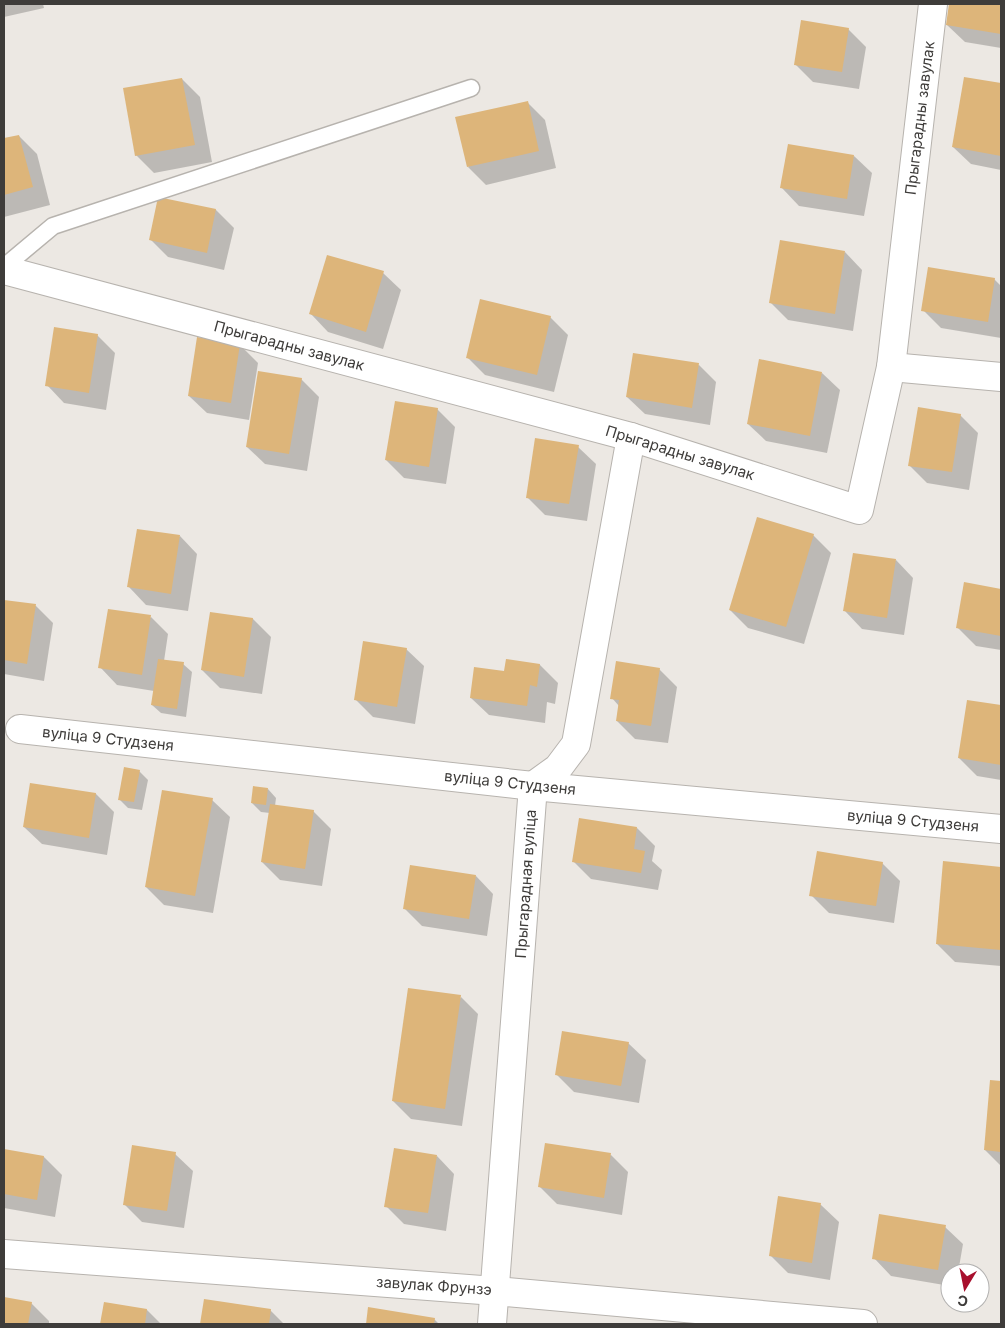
<svg xmlns="http://www.w3.org/2000/svg" width="1005" height="1328" viewBox="0 0 1005 1328" font-family="Inter,sans-serif">
<style>
.shadow{fill:#0003}
.building{fill:#ddb57a}
.lines{fill:none;stroke-linecap:round;stroke-linejoin:round}
.lane-casing{stroke:#b7b3ae;stroke-width:19}
.street-casing{stroke:#b7b3ae;stroke-width:30}
.lane{stroke:#fff;stroke-width:16}
.street{stroke:#fff;stroke-width:28}
.labels{text-anchor:middle;stroke-width:4;stroke-linejoin:round;paint-order:stroke}
.street-label{font-size:15px;fill:#3e3c3a;stroke:#fff}
</style>
<rect width="100%" height="100%" fill="#ece8e3"/>
<g class="shadow">
<path d="M 4,4 L 43,4 L 44,8 L 4,17 Z"/>
<path d="M 951,4 L 1001,4 L 1001,48 L 965,42 L 947,25 Z"/>
<path d="M 848,29 L 866,47 L 859,89 L 813,82 L 795,64 Z"/>
<path d="M 965,78 L 1001,84 L 1001,170 L 971,164 L 953,147 Z"/>
<path d="M 182,79 L 200,97 L 212,162 L 154,173 L 136,155 Z"/>
<path d="M 527,102 L 545,120 L 556,168 L 486,185 L 468,167 Z"/>
<path d="M 19,136 L 37,154 L 50,205 L 4,217 L 4,140 Z"/>
<path d="M 854,156 L 872,173 L 864,216 L 799,206 L 782,188 Z"/>
<path d="M 159,198 L 216,210 L 234,228 L 224,270 L 168,257 L 150,239 Z"/>
<path d="M 845,252 L 862,270 L 853,331 L 788,320 L 771,303 Z"/>
<path d="M 383,273 L 401,290 L 383,349 L 328,332 L 311,314 Z"/>
<path d="M 994,279 L 1001,286 L 1001,338 L 941,328 L 923,310 Z"/>
<path d="M 550,317 L 568,335 L 554,392 L 485,375 L 467,357 Z"/>
<path d="M 97,335 L 115,353 L 106,410 L 64,403 L 47,385 Z"/>
<path d="M 240,345 L 258,363 L 249,420 L 207,413 L 189,396 Z"/>
<path d="M 699,365 L 716,382 L 710,425 L 645,414 L 627,397 Z"/>
<path d="M 822,373 L 840,390 L 827,453 L 766,441 L 748,424 Z"/>
<path d="M 301,379 L 319,397 L 307,471 L 265,464 L 247,447 Z"/>
<path d="M 437,409 L 455,427 L 446,484 L 404,478 L 386,460 Z"/>
<path d="M 960,415 L 978,433 L 969,490 L 927,483 L 910,466 Z"/>
<path d="M 578,447 L 596,464 L 587,521 L 545,515 L 527,497 Z"/>
<path d="M 813,535 L 831,553 L 804,644 L 748,628 L 730,610 Z"/>
<path d="M 180,536 L 197,554 L 188,611 L 146,605 L 129,587 Z"/>
<path d="M 896,560 L 913,578 L 904,635 L 862,629 L 845,611 Z"/>
<path d="M 965,584 L 1001,590 L 1001,650 L 976,646 L 958,628 Z"/>
<path d="M 4,601 L 36,606 L 53,623 L 44,681 L 4,674 Z"/>
<path d="M 211,613 L 253,619 L 271,637 L 262,694 L 220,688 L 202,670 Z"/>
<path d="M 151,617 L 168,634 L 164,661 L 183,664 L 192,672 L 186,717 L 161,713 L 152,705 L 154,691 L 117,685 L 100,667 Z"/>
<path d="M 406,649 L 424,666 L 415,724 L 373,717 L 355,699 Z"/>
<path d="M 507,660 L 540,665 L 558,683 L 555,704 L 547,702 L 545,723 L 489,715 L 471,698 L 505,672 Z"/>
<path d="M 659,669 L 677,687 L 668,743 L 635,739 L 617,721 L 619,706 L 612,698 Z"/>
<path d="M 968,701 L 1001,706 L 1001,780 L 977,776 L 959,758 Z"/>
<path d="M 139,771 L 148,780 L 142,810 L 128,808 L 119,799 Z"/>
<path d="M 31,784 L 96,794 L 114,812 L 107,855 L 42,844 L 24,827 Z"/>
<path d="M 268,789 L 276,798 L 275,806 L 313,811 L 331,829 L 322,886 L 280,880 L 262,862 L 270,813 L 261,812 L 252,803 Z"/>
<path d="M 212,800 L 230,817 L 213,913 L 164,905 L 146,887 Z"/>
<path d="M 637,828 L 655,846 L 652,861 L 662,870 L 658,890 L 591,879 L 573,861 Z"/>
<path d="M 882,863 L 900,881 L 894,923 L 829,913 L 811,895 Z"/>
<path d="M 944,863 L 1001,868 L 1001,966 L 955,962 L 937,944 Z"/>
<path d="M 476,876 L 493,894 L 487,936 L 422,926 L 404,908 Z"/>
<path d="M 461,997 L 478,1014 L 462,1126 L 411,1119 L 393,1101 Z"/>
<path d="M 628,1043 L 646,1060 L 639,1103 L 574,1092 L 556,1074 Z"/>
<path d="M 991,1081 L 1001,1082 L 1001,1166 L 985,1150 Z"/>
<path d="M 4,1150 L 44,1157 L 62,1175 L 55,1217 L 4,1208 Z"/>
<path d="M 175,1154 L 193,1171 L 184,1228 L 142,1222 L 124,1204 Z"/>
<path d="M 611,1155 L 628,1172 L 622,1215 L 557,1204 L 539,1186 Z"/>
<path d="M 437,1156 L 454,1174 L 446,1231 L 404,1224 L 386,1206 Z"/>
<path d="M 779,1198 L 821,1205 L 839,1222 L 830,1280 L 788,1273 L 770,1255 Z"/>
<path d="M 945,1227 L 963,1244 L 958,1273 L 950,1273 L 950,1286 L 891,1276 L 874,1258 Z"/>
<path d="M 4,1298 L 31,1303 L 49,1321 L 49,1324 L 4,1324 Z"/>
<path d="M 205,1300 L 270,1310 L 284,1324 L 202,1324 Z"/>
<path d="M 105,1303 L 147,1310 L 161,1324 L 102,1324 Z"/>
<path d="M 369,1308 L 434,1319 L 439,1324 L 367,1324 Z"/>
</g>
<g class="building">
<path d="M 949,4 L 1001,4 L 1001,34 L 946,25 Z"/>
<path d="M 801,20 L 849,28 L 842,72 L 794,65 Z"/>
<path d="M 964,77 L 1001,83 L 1001,156 L 952,147 Z"/>
<path d="M 182,78 L 195,145 L 135,156 L 123,88 Z"/>
<path d="M 528,101 L 539,151 L 467,167 L 455,117 Z"/>
<path d="M 19,135 L 33,187 L 4,195 L 4,138 Z"/>
<path d="M 788,144 L 854,155 L 847,199 L 780,188 Z"/>
<path d="M 158,197 L 216,209 L 207,253 L 149,240 Z"/>
<path d="M 780,240 L 845,251 L 835,314 L 769,303 Z"/>
<path d="M 327,255 L 384,271 L 366,332 L 309,314 Z"/>
<path d="M 928,267 L 995,278 L 988,322 L 921,311 Z"/>
<path d="M 480,299 L 551,316 L 537,375 L 466,358 Z"/>
<path d="M 54,327 L 98,334 L 89,393 L 45,386 Z"/>
<path d="M 197,337 L 240,344 L 231,403 L 188,396 Z"/>
<path d="M 633,353 L 699,363 L 692,408 L 626,397 Z"/>
<path d="M 759,359 L 822,372 L 810,436 L 747,424 Z"/>
<path d="M 258,371 L 302,378 L 289,454 L 246,447 Z"/>
<path d="M 395,401 L 438,408 L 429,467 L 385,460 Z"/>
<path d="M 918,407 L 961,414 L 952,472 L 908,466 Z"/>
<path d="M 535,438 L 579,445 L 569,504 L 526,498 Z"/>
<path d="M 757,517 L 814,534 L 786,627 L 729,610 Z"/>
<path d="M 137,529 L 180,535 L 171,594 L 127,587 Z"/>
<path d="M 853,553 L 896,559 L 887,618 L 843,611 Z"/>
<path d="M 964,582 L 1001,589 L 1001,636 L 956,628 Z"/>
<path d="M 4,600 L 36,604 L 27,664 L 4,660 Z"/>
<path d="M 108,609 L 151,615 L 142,675 L 98,668 Z"/>
<path d="M 210,612 L 253,618 L 244,677 L 201,670 Z"/>
<path d="M 363,641 L 407,648 L 397,707 L 354,700 Z"/>
<path d="M 158,659 L 184,662 L 177,709 L 151,705 Z"/>
<path d="M 506,659 L 540,664 L 537,687 L 530,685 L 527,706 L 470,698 L 474,667 L 504,671 Z"/>
<path d="M 616,661 L 660,668 L 651,726 L 616,721 L 619,700 L 610,699 Z"/>
<path d="M 967,700 L 1001,705 L 1001,765 L 958,758 Z"/>
<path d="M 124,767 L 140,770 L 134,802 L 118,800 Z"/>
<path d="M 30,783 L 96,793 L 89,838 L 23,827 Z"/>
<path d="M 253,786 L 268,788 L 266,805 L 251,803 Z"/>
<path d="M 162,790 L 213,798 L 195,896 L 145,887 Z"/>
<path d="M 270,804 L 314,810 L 305,869 L 261,862 Z"/>
<path d="M 579,818 L 637,827 L 634,849 L 645,851 L 641,873 L 572,862 Z"/>
<path d="M 817,851 L 883,862 L 876,906 L 809,896 Z"/>
<path d="M 943,861 L 1001,867 L 1001,950 L 936,944 Z"/>
<path d="M 410,865 L 476,875 L 469,919 L 403,909 Z"/>
<path d="M 408,988 L 461,995 L 445,1109 L 392,1101 Z"/>
<path d="M 562,1031 L 629,1042 L 621,1086 L 555,1075 Z"/>
<path d="M 990,1080 L 1001,1081 L 1001,1152 L 984,1150 Z"/>
<path d="M 545,1143 L 611,1153 L 604,1198 L 538,1187 Z"/>
<path d="M 132,1145 L 176,1152 L 167,1211 L 123,1205 Z"/>
<path d="M 394,1148 L 437,1155 L 428,1213 L 384,1207 Z"/>
<path d="M 4,1149 L 44,1156 L 37,1200 L 4,1194 Z"/>
<path d="M 778,1196 L 821,1203 L 812,1263 L 769,1256 Z"/>
<path d="M 879,1214 L 946,1225 L 938,1270 L 872,1259 Z"/>
<path d="M 4,1297 L 32,1302 L 28,1324 L 4,1324 Z"/>
<path d="M 204,1299 L 271,1309 L 269,1324 L 200,1324 Z"/>
<path d="M 104,1302 L 147,1309 L 145,1324 L 100,1324 Z"/>
<path d="M 368,1307 L 435,1318 L 434,1324 L 366,1324 Z"/>
</g>
<g class="lines">
<g class="lane-casing">
<path id="lane" d="M 4,267 L 53,226 L 471,88"/>
</g>
<g class="street-casing">
<g id="street">
<path d="M 4,270 L 631,437 L 859,510 L 891,367 L 933,4"/>
<path d="M 891,367 L 1001,377"/>
<path d="M 20,729 L 533,786 L 1001,829"/>
<path d="M 4,1254 L 495,1291 L 863,1324"/>
<path d="M 492,1324 L 533,786 L 558,768 L 576,744 L 631,437"/>
</g>
</g>
<use href="#lane" class="lane"/>
<use href="#street" class="street"/>
</g>
<g class="labels">
<g class="street-label">
<text transform="translate(920 118) rotate(-83)" y="5">Прыгарадны завулак</text>
<text transform="translate(289 346) rotate(15)" y="5">Прыгарадны завулак</text>
<text transform="translate(680 453) rotate(17)" y="5">Прыгарадны завулак</text>
<text transform="translate(108 739) rotate(6)" y="5">вуліца 9 Студзеня</text>
<text transform="translate(510 783) rotate(6)" y="5">вуліца 9 Студзеня</text>
<text transform="translate(913 821) rotate(5)" y="5">вуліца 9 Студзеня</text>
<text transform="translate(526 884) rotate(-86)" y="5">Прыгарадная вуліца</text>
<text transform="translate(434 1286) rotate(4)" y="5">завулак Фрунзэ</text>
</g>
</g>
<rect width="1005" height="1328" fill="none" stroke="#3e3c3a" stroke-width="10"/>
<g transform="translate(965 1288) rotate(190)"><circle r="24" fill="#ffffff" stroke="#b2b1b0"/>
<path d="M0-4L9 19L0 12L-9 19Z" fill="#a80f2d"/>
<text y="-8" font-size="14" font-weight="bold" text-anchor="middle" fill="#3e3c3a">С</text>
</g>
</svg>
